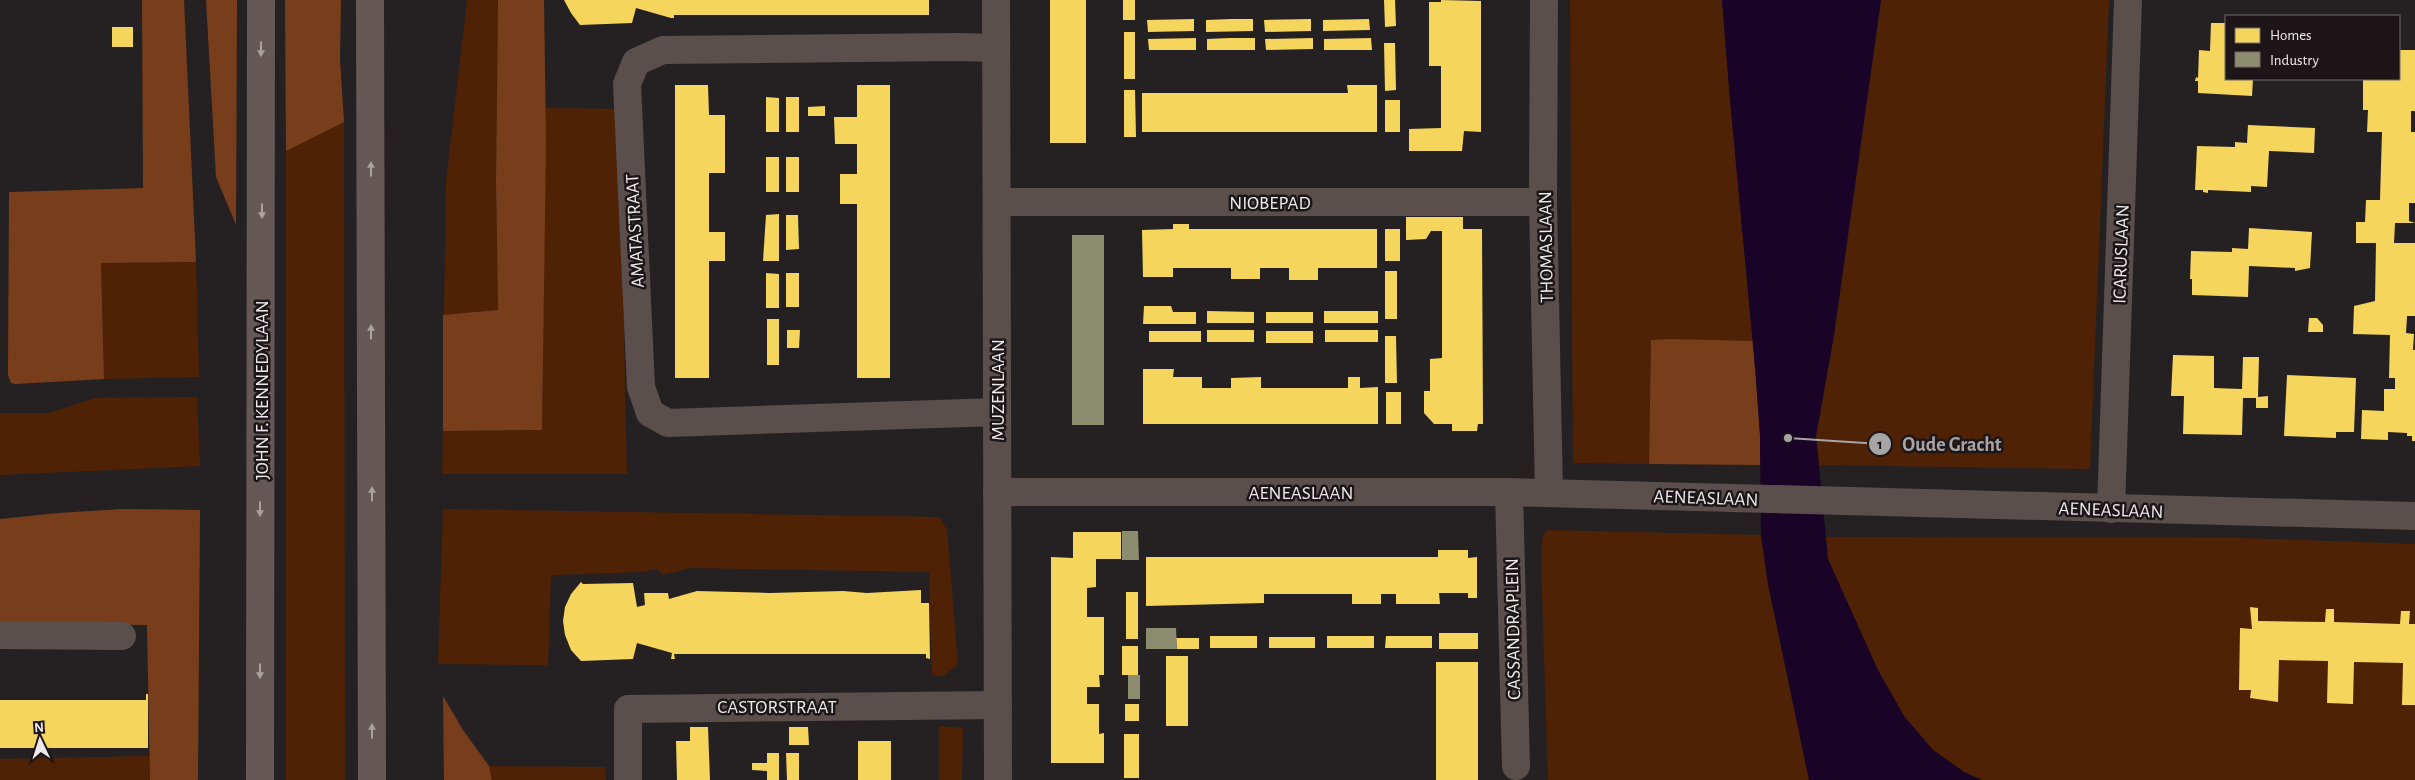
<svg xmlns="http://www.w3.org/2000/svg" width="2415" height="780" viewBox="0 0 2415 780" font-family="'Alegreya Sans',sans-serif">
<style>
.green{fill:#502205}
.forest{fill:#783e1b}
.water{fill:#190326}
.homes{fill:#f6d55c}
.industry{fill:#8c8c6e}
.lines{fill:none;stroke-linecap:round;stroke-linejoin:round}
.minor{stroke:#5b4f4e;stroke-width:28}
.tertiary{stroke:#5b4f4e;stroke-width:28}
.primary{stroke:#665857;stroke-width:28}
.oneway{fill:#aaa1a1}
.labels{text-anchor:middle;stroke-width:5;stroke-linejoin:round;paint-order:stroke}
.street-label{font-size:19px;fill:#eeeaeb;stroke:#1c1618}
.leader{fill:none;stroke:#a8a4a5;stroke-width:2}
.callout-dot{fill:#a8a4a5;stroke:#1c1618;stroke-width:2}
.mark-label{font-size:15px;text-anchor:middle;font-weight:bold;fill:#111}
.callout-label{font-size:20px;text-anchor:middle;font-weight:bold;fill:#a8a4a5;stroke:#1c1618;stroke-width:5;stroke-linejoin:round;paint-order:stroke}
</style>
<rect width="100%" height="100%" fill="#252122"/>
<g class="green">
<path d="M 467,0 L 498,0 L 496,180 L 498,311 L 444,315 L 446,182 Z"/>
<path d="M 1570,0 L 1722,0 L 1730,100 L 1753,341 L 1651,340 L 1649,464 L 1573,463 Z"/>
<path d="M 1881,0 L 2109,0 L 2090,469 L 1819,465 L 1816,436 L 1834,335 Z"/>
<path d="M 545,108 L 619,109 L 627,474 L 442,474 L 443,431 L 542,430 Z"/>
<path d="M 344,122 L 345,780 L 286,780 L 286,151 Z"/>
<path d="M 196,262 L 199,377 L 104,379 L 101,263 Z"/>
<path d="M 197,397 L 200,466 L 0,475 L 0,413 L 49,413 L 95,398 Z"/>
<path d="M 443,509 L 940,517 L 947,530 L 958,664 L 944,676 L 932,675 L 929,572 L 691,568 L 663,575 L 658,569 L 640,572 L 551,575 L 548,665 L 438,664 Z"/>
<path d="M 1547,530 L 1761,535 L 1768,584 L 1809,780 L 1548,780 L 1541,561 L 1542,539 Z"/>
<path d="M 1826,537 L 2241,538 L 2415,544 L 2415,780 L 1982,780 L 1964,772 L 1933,750 L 1904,716 L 1878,670 L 1852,615 L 1828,559 Z"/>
<path d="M 939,726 L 963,728 L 962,780 L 939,780 Z"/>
<path d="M 149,756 L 150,780 L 0,780 L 0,759 Z"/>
<path d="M 489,766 L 605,767 L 606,780 L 492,780 Z"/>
</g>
<g class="forest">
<path d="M 142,0 L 184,0 L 196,262 L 101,263 L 104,379 L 15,384 L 11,383 L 8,375 L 9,192 L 143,188 Z"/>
<path d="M 206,0 L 237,0 L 236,225 L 216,177 Z"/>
<path d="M 285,0 L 341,0 L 340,59 L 344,122 L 286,151 Z"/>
<path d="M 498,0 L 544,0 L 546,143 L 542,430 L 443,431 L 443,315 L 498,310 L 496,180 Z"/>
<path d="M 1671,339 L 1753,341 L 1760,435 L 1760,465 L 1649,464 L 1651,340 Z"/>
<path d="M 123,509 L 200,510 L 198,780 L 150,780 L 147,625 L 0,623 L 0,519 L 58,513 Z"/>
<path d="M 443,696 L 463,730 L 489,766 L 492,780 L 444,780 Z"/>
</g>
<path class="water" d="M 1722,0 L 1881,0 L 1834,335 L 1816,436 L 1828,559 L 1878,670 L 1904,716 L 1933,750 L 1964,772 L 1982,780 L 1809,780 L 1768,584 L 1761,535 L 1760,435 L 1756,378 L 1730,100 Z"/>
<g class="homes">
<path d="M 564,0 L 929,0 L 929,15 L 674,15 L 674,18 L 671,18 L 636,8 L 632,23 L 580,25 L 571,13 Z"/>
<rect x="1050" y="0" width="36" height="143"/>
<rect x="1123" y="0" width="12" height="20"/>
<path d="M 1384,0 L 1395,0 L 1396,26 L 1385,27 Z"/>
<path d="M 1441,0 L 1481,1 L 1481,132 L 1464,131 L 1462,151 L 1409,151 L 1409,129 L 1441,128 L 1441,66 L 1429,66 L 1429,2 L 1441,2 Z"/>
<path d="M 1194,19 L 1194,31 L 1148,32 L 1147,20 Z"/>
<path d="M 1231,19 L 1253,19 L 1253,31 L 1206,32 L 1206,20 Z"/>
<path d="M 1311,19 L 1311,31 L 1265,32 L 1264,20 Z"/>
<path d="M 1369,19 L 1370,30 L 1323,31 L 1323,20 Z"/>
<path d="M 2211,23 L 2226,23 L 2226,79 L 2253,79 L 2252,96 L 2198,93 L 2198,81 L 2195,81 L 2196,77 L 2198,78 L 2199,50 L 2210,51 Z"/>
<rect x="112" y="27" width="21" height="20"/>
<rect x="1124" y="32" width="11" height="47"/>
<path d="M 1196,38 L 1196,50 L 1149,50 L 1148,39 Z"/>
<path d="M 1230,38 L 1255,38 L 1255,50 L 1207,50 L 1207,39 Z"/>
<path d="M 1313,38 L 1313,49 L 1266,50 L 1265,39 Z"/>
<path d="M 1371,38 L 1372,50 L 1324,50 L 1324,39 Z"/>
<path d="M 1384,43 L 1395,43 L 1396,90 L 1385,91 Z"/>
<path d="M 2399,50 L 2415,50 L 2415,111 L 2411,111 L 2411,132 L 2415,132 L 2415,203 L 2409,203 L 2409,221 L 2415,223 L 2395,223 L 2394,243 L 2415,243 L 2415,316 L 2407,316 L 2406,333 L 2414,334 L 2413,350 L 2415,350 L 2415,441 L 2412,441 L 2412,436 L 2407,436 L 2407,433 L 2388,432 L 2388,440 L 2361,439 L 2362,410 L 2384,411 L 2384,389 L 2395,389 L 2395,378 L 2389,378 L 2390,335 L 2353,334 L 2354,306 L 2375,301 L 2376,243 L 2356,243 L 2356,222 L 2365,222 L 2366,200 L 2380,200 L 2382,132 L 2367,132 L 2368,110 L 2363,110 L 2363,80 L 2399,79 Z"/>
<path d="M 675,85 L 708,85 L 709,115 L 725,115 L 725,173 L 709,173 L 709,232 L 725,232 L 725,261 L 709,261 L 709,378 L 675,378 Z"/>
<path d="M 857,85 L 890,85 L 890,378 L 857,378 L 857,204 L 840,204 L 840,174 L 857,174 L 857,144 L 835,144 L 834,117 L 857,117 Z"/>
<path d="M 1347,85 L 1377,85 L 1377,132 L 1142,132 L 1142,93 L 1348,93 Z"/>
<path d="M 1124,90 L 1135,90 L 1136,137 L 1124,137 Z"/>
<path d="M 766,97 L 779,98 L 779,132 L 766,132 Z"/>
<rect x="786" y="97" width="13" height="35"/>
<rect x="1385" y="100" width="15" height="32"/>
<path d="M 825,106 L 825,116 L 808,116 L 808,107 Z"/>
<path d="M 2248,125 L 2315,128 L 2314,153 L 2269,151 L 2267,187 L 2251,186 L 2251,192 L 2208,190 L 2208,193 L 2203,192 L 2203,190 L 2195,190 L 2197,146 L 2235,147 L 2235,142 L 2247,143 Z"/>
<rect x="766" y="157" width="13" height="35"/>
<rect x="786" y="157" width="13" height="35"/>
<path d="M 779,214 L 779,261 L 763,261 L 766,215 Z"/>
<path d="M 786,215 L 798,215 L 799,249 L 786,250 Z"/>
<path d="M 1406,217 L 1463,217 L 1463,229 L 1482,229 L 1483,424 L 1478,424 L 1477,431 L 1452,431 L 1452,424 L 1434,424 L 1424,413 L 1424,391 L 1430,391 L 1430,359 L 1442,358 L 1442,231 L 1431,231 L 1426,239 L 1406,240 Z"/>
<path d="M 1173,224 L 1189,224 L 1189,229 L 1377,229 L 1377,268 L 1318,268 L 1318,280 L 1289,280 L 1289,268 L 1260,268 L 1260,279 L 1231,279 L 1231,268 L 1173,268 L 1173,277 L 1143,277 L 1142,230 L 1173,229 Z"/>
<path d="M 2249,228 L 2312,232 L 2310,268 L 2295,271 L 2295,268 L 2249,266 L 2248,297 L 2192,295 L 2192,279 L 2190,279 L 2191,251 L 2232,252 L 2232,248 L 2248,249 Z"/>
<rect x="1385" y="229" width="15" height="32"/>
<rect x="1385" y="271" width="12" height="48"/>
<path d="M 766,273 L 779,274 L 779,308 L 766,308 Z"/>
<rect x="786" y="273" width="13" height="34"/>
<path d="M 1144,306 L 1171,306 L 1173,312 L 1196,312 L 1196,324 L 1143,324 Z"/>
<path d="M 1207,311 L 1254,312 L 1254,323 L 1207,323 Z"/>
<rect x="1324" y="311" width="54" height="12"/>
<rect x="1266" y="312" width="47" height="11"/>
<path d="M 2309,318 L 2317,318 L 2323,325 L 2323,332 L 2308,332 Z"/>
<rect x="767" y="319" width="12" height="46"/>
<path d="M 787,330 L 800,330 L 799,348 L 787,348 Z"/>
<rect x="1207" y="330" width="47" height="12"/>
<rect x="1325" y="330" width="53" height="12"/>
<rect x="1149" y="331" width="52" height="11"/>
<rect x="1266" y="331" width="47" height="12"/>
<path d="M 1385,336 L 1396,336 L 1397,383 L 1385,383 Z"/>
<path d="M 2173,355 L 2214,356 L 2214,388 L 2242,389 L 2243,357 L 2259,357 L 2258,397 L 2268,396 L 2268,408 L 2256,408 L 2256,398 L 2243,398 L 2242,435 L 2183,434 L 2184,396 L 2171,396 Z"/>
<path d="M 1143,369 L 1174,369 L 1173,377 L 1202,377 L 1202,388 L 1231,388 L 1231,378 L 1261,377 L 1261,388 L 1348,388 L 1348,377 L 1360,377 L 1360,388 L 1378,387 L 1378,424 L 1143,424 Z"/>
<path d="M 2287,375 L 2356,378 L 2354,432 L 2336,432 L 2336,438 L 2284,436 Z"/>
<rect x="1386" y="392" width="15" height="32"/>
<path d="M 1073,532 L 1121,532 L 1121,559 L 1096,559 L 1096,587 L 1087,588 L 1087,617 L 1104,617 L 1104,675 L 1099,675 L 1100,687 L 1087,687 L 1087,704 L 1099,704 L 1099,734 L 1104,733 L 1104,763 L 1051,763 L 1051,557 L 1073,558 Z"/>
<path d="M 1438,550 L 1468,550 L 1468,558 L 1477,557 L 1477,598 L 1468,598 L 1468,593 L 1439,593 L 1440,604 L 1396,604 L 1396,594 L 1381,594 L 1381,604 L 1352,604 L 1352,594 L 1264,594 L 1264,603 L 1146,606 L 1146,557 L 1438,557 Z"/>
<path d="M 581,582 L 583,584 L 633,583 L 637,607 L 645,605 L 644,593 L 668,593 L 669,599 L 697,591 L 770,593 L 843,591 L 867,593 L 921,590 L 921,603 L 929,603 L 930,659 L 926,658 L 926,654 L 674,654 L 675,659 L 671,659 L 672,653 L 637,643 L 633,659 L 581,661 L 571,650 L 565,635 L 563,621 L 565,607 L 571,594 Z"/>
<rect x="1126" y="592" width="12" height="47"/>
<path d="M 2250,607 L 2258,608 L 2258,621 L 2325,622 L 2326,609 L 2334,609 L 2334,622 L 2400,624 L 2401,611 L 2410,611 L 2409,624 L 2415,624 L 2415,705 L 2402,705 L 2403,663 L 2354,662 L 2353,704 L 2327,703 L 2328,661 L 2279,660 L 2278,702 L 2250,698 L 2251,690 L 2239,690 L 2240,628 L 2252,629 Z"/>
<rect x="1439" y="633" width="39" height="16"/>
<rect x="1210" y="636" width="47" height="12"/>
<rect x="1327" y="636" width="47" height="12"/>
<path d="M 1386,636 L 1432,636 L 1432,648 L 1385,648 Z"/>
<rect x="1269" y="637" width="46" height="11"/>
<path d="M 1176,638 L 1199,638 L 1199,649 L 1177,649 Z"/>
<rect x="1122" y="646" width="16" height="29"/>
<rect x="1166" y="656" width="22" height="70"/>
<rect x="1436" y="662" width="42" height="118"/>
<path d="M 146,694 L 148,694 L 148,748 L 0,748 L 0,700 L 146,700 Z"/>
<rect x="1125" y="704" width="14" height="17"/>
<path d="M 690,727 L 708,727 L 710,780 L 677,780 L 676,741 L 690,741 Z"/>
<path d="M 789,727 L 808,727 L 809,745 L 789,745 Z"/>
<rect x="1124" y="734" width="15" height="44"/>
<rect x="858" y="741" width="33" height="39"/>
<path d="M 767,753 L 779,753 L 779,780 L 767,780 L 767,771 L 752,770 L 752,763 L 767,763 Z"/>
<path d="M 786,753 L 799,753 L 799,780 L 787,780 Z"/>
</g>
<g class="industry">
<rect x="1072" y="235" width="32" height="190"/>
<path d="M 1122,531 L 1138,531 L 1139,560 L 1122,560 Z"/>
<path d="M 1146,628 L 1176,628 L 1177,649 L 1146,649 Z"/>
<rect x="1128" y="675" width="12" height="24"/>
</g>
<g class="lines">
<g class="minor">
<path d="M 1544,0 L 1543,202 L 1549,493"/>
<path d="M 996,48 L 957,47 L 663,50 L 636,62 L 627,84 L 641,387 L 650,413 L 668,423 L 997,412"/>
<path d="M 997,202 L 1543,202"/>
<path d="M 997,492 L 1509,492 L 2415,516"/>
<path d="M 1509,492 L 1516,766"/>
<path d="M 2111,509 L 2128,0"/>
<path d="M 0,635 L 122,636"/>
<path d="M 628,780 L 628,709 L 998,705"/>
</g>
<path class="tertiary" d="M 996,0 L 998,780"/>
<g class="primary">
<path d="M 370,0 L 372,780"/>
<path d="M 260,780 L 261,0"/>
</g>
</g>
<defs><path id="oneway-solid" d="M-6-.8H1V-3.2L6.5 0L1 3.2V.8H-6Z" transform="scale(1.25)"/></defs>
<g class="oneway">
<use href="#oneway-solid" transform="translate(261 49) rotate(90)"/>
<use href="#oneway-solid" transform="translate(371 169) rotate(-90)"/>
<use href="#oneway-solid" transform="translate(262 211) rotate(90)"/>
<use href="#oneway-solid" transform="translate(371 332) rotate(-90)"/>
<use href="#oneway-solid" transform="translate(372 494) rotate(-90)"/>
<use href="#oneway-solid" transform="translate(260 509) rotate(90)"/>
<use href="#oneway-solid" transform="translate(260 671) rotate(90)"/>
<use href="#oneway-solid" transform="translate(372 731) rotate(-90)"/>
</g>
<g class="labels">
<g class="street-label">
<text x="1270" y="209">NIOBEPAD</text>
<text transform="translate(634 231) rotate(-93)" y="7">AMATASTRAAT</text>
<text transform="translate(1545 247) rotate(-91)" y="7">THOMASLAAN</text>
<text transform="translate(2120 254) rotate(-88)" y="7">ICARUSLAAN</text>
<text transform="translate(261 390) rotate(-90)" y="7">JOHN F. KENNEDYLAAN</text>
<text transform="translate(997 390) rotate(-90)" y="7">MUZENLAAN</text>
<text x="1301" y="499">AENEASLAAN</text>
<text transform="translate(1706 497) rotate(2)" y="7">AENEASLAAN</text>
<text transform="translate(2111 509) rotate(2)" y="7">AENEASLAAN</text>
<text transform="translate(1512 629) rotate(-91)" y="7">CASSANDRAPLEIN</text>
<text x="777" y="713">CASTORSTRAAT</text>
</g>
</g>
<path class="leader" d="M1788 438L1880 444"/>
<g class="callout-dot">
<circle cx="1788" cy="438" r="5"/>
<circle cx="1880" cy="444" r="12"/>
</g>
<g class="mark-label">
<text x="1880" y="449">1</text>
</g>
<g class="callout-label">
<text x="1952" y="451">Oude Gracht</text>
</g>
<rect x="2225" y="15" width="175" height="65" fill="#1c1618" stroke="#706b6c"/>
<rect x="2235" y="28" width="25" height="15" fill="#f6d55c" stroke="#706b6c"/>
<text x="2270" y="40" font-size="15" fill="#eeeaeb">Homes</text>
<rect x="2235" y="52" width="25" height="15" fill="#8c8c6e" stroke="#706b6c"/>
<text x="2270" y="65" font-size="15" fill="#eeeaeb">Industry</text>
<g transform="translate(40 740) rotate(356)" stroke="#1c1618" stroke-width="4" paint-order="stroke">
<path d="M0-4L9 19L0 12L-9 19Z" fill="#eeeaeb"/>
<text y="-8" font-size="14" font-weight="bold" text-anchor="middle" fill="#eeeaeb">N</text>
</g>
</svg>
